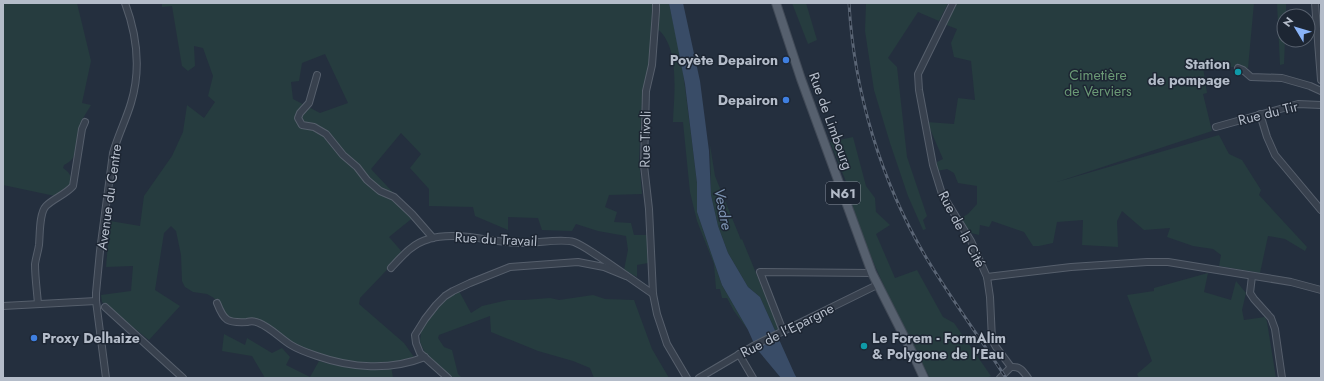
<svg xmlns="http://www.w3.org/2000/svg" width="1324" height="381" viewBox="0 0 1324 381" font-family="Jost,sans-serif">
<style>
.green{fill:#263c3f;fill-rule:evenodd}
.water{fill:#394c67}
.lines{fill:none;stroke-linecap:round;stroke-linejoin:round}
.minor-casing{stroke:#565f6c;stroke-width:8}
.major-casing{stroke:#414a57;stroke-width:10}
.minor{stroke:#38414e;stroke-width:6}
.major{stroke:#56606e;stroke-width:8}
.rail-casing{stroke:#5a6575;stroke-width:3}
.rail{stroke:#1d2633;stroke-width:1.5;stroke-dasharray:4.5;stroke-linecap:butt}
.shop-dot{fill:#3f7fe0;stroke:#1d2633;stroke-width:1.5}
.culture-dot{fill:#0f9aa8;stroke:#1d2633;stroke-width:1.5}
.labels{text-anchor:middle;stroke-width:3;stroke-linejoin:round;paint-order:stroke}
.shield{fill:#1d2633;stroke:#878f9c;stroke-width:1}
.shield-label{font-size:13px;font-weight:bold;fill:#b4bcc9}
.poi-label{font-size:14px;font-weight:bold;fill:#b4bcc9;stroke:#1d2633;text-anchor:end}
.park-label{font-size:14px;fill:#6b9a76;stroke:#1d2633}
.street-label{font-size:14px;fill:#b4bcc9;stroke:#1d2633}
.water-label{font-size:15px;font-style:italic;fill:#7c92b1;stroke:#1d2633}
</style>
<rect width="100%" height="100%" fill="#242f3e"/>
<g class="green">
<path d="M 3,3 L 77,3 L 91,61 L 82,103 L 91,105 C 87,112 81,120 79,128 C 75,143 80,158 64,165 L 63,168 C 69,172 71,175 72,182 L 67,189 L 55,196 L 3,185 Z"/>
<path d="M 162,3 L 669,3 L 682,64 L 692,142 L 697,183 L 697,212 L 722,285 L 748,330 L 734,311 L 727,298 L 722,298 L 720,289 L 716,289 L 714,264 L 697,221 L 690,192 L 683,122 L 673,122 C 674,95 680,50 659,30 L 652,48 L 642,101 L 639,159 L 642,194 L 609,195 L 605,207 L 617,212 L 614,222 L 631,223 L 634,235 L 647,235 L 648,263 L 637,265 L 637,277 L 624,270 L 628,250 L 626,236 L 598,231 L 576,224 L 572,231 L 542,230 L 538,218 L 508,217 L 508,230 L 475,216 L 473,207 L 429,206 L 429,189 L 410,168 L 421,154 L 401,133 L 371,169 L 415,216 L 389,237 L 403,253 L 360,298 L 359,304 L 404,343 L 414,357 L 399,361 L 369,364 L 355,364 L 303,350 L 269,326 L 228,318 L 222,311 L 214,298 L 207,294 L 193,292 L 185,287 L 182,281 L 181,255 L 176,231 L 171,226 L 164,233 L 155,290 L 180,306 L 149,340 L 102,302 L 101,295 L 131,291 L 133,266 L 106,267 L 110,221 L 140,226 L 144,196 L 172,156 L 183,132 L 187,105 L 204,118 L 215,102 L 208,96 L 213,76 L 203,48 L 194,46 L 195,66 L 188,71 L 182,66 L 172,6 L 162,7 ZM 325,54 L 348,103 L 320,113 L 293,99 L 291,82 L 299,81 L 302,63 Z"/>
<path d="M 792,3 L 806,3 L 817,40 L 808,44 Z"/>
<path d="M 866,3 L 948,3 L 939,21 L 918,12 L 888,58 L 897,67 L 907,157 L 927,216 L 923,220 L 926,229 L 923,230 L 908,196 L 890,143 L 874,90 L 865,31 Z"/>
<path d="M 955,3 L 1254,3 L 1248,68 L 1214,66 L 1203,67 L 1207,93 L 1203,94 L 1212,131 L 1057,182 L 1219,135 L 1229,154 L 1242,160 L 1261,190 L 1259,195 L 1307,247 L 1305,251 L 1285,239 L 1268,236 L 1260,273 L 1219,266 L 1221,255 L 1213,249 L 1193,246 L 1167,237 L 1170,228 L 1144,230 L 1122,211 L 1117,221 L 1118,247 L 1082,245 L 1083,220 L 1057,222 L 1053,243 L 1039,246 L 1033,246 L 1024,232 L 992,221 L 989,227 L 980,225 L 979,235 L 967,232 L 961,218 L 968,214 L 977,204 L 977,186 L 958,183 L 954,173 L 947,169 L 937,171 L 937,162 L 943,159 L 927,122 L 954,124 L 958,98 L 975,100 L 971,61 L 954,57 L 951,43 L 957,29 L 944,24 Z"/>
<path d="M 1277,3 L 1286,3 L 1286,16 L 1284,16 L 1284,40 L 1285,40 L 1284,64 L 1280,65 Z"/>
<path d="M 853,137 L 866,186 L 875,198 L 876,212 L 890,225 L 876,234 L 895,278 L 917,270 L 943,317 L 954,323 L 991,376 L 986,378 L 930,378 L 906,335 L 875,266 L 854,215 L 851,194 L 830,142 Z"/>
<path d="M 710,145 L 715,176 L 741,240 L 742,239 L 779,329 L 775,330 L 760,297 L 748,287 L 728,253 L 718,226 L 711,195 Z"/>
<path d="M 1208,273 L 1204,292 L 1231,300 L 1236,281 L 1246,293 L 1242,310 L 1244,320 L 1265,317 L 1267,322 L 1276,378 L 1139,378 L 1137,374 L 1152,361 L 1127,295 L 1154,291 L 1154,288 Z"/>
<path d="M 459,291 L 471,313 L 482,306 L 508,300 L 524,300 L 550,298 L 559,300 L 593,295 L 605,299 L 634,300 L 652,349 L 669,378 L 594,378 L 590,368 L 573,361 L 538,351 L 491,332 L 490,316 L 439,335 L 438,338 L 444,347 L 452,350 L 458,374 L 462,378 L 451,378 L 425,353 L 420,342 L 421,330 L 429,317 L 445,300 Z"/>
<path d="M 224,334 L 245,345 L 247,338 L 272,353 L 282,348 L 290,357 L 286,365 L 310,377 L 319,361 C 346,369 363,369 391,366 L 393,378 L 265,378 L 252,356 L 222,351 Z"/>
</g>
<path class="water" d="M 669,3 L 683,3 L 700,81 L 709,151 L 711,195 L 718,226 L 728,253 L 748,287 L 760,297 L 795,375 L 797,378 L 781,378 L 756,348 L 748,330 L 722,285 L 697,212 L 697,183 L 685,84 Z"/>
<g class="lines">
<g class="minor-casing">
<g id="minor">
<path d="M 656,3 L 656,11 L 652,65 L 646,91 L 644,165 L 649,209 L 653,294 L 657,314 L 667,344 L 687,378"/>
<path d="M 953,3 L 918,74 L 919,90 L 933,165 L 942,194 L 971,241 L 987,277 L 990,297 L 992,340 L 996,347 L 1011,367 L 1000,378"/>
<path d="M 1315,3 L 1321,80"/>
<path d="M 1238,68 L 1243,70 L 1251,77 L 1282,78 L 1310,86 L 1321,91"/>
<path d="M 317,75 L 309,103 L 300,113 L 298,118 L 302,125 L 314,127 L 326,134 L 343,155 L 357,167 L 367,180 L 380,191 L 394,197 L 412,214 L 433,238"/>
<path d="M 1260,114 L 1267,137 L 1275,155 L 1321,210"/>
<path d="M 1216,127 L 1298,104 L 1321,105"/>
<path d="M 391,268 C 402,256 413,243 429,239 C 457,230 496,244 525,243 C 540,243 561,238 574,242 C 582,245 590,251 598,256 C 616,268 634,281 653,294"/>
<path d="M 1252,276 L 1250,293 L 1254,299 L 1271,318 L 1275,329 L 1282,378"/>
<path d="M 987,277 L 1071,267 L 1147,262 L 1168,262 L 1291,282 L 1321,290"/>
<path d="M 217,303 C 224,321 227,323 247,322 C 251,321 255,321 259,323 C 271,328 280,338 291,345 C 299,350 308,353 317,356 C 351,368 390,371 425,357"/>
<path d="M 38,304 C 37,291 35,277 35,264 C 36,257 38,252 39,245 C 40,236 39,213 46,206 C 54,198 65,195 73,186 L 82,129 L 85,122"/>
<path d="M 3,306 L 96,301"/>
<path d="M 105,307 L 183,378"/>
<path d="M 783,331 L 760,272 L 872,273"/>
<path d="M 739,354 L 753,378"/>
<path d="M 1011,367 C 1020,366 1023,371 1028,378"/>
<path d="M 106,378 L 96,301 L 96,293 L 100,251 L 113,153 C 118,135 126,120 131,103 C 141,70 137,35 125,3"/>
<path d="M 448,378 L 420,353 L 416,343 L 415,335 L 425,319 L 436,305 L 445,296 L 453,291 L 470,283 L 510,267 L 578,262 L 604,267 L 626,276"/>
<path d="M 699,378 L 755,345 L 877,285"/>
</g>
</g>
<g class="major-casing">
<path id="major" d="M 776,3 L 801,79 L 872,273 L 913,354 L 924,378"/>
</g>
<use href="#minor" class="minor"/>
<use href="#major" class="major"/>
<g class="rail-casing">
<path id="rail" d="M 849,3 C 854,92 881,182 927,259 C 952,300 980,338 1006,378"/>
</g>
<use href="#rail" class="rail"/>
</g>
<g class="shop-dot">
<circle cx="786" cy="60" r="4"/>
<circle cx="786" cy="100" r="4"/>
<circle cx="34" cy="338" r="4"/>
</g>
<g class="culture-dot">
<circle cx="1238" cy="72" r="4"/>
<circle cx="864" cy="346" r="4"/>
</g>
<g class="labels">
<rect class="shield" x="826" y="182" width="34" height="22" rx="3"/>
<g class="shield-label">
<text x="843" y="198">N61</text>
</g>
<g class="poi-label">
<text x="778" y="65">Poyète Depairon</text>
<text x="1230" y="69">Station<tspan x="1230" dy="16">de pompage</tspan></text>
<text x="778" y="105">Depairon</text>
<text x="42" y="343" text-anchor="start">Proxy Delhaize</text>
<text x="872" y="343" text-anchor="start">Le Forem - FormAlim<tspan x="872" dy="16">&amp; Polygone de l'Eau</tspan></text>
</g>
<g class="park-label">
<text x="1098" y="80">Cimetière<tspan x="1098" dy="16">de Verviers</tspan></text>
</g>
<g class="street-label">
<text transform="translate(1268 113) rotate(-14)" y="5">Rue du Tir</text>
<text transform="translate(831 121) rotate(70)" y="5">Rue de Limbourg</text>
<text transform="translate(645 139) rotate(-89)" y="5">Rue Tivoli</text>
<text transform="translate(109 197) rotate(-82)" y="5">Avenue du Centre</text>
<text transform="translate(962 229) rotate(62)" y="5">Rue de la Cité</text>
<text transform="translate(496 239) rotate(3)" y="5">Rue du Travail</text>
<text transform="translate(787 330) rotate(-27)" y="5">Rue de l'Epargne</text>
</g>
<g class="water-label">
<text transform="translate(723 209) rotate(79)" y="5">Vesdre</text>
</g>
</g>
<rect width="1324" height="381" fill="none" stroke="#b4bcc9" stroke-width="8"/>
<g transform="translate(1296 28) rotate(308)"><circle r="19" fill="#1d2633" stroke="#59626f"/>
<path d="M0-3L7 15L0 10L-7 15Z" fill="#8ab4f8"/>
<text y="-6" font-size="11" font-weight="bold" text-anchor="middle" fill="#b4bcc9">N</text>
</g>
</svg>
